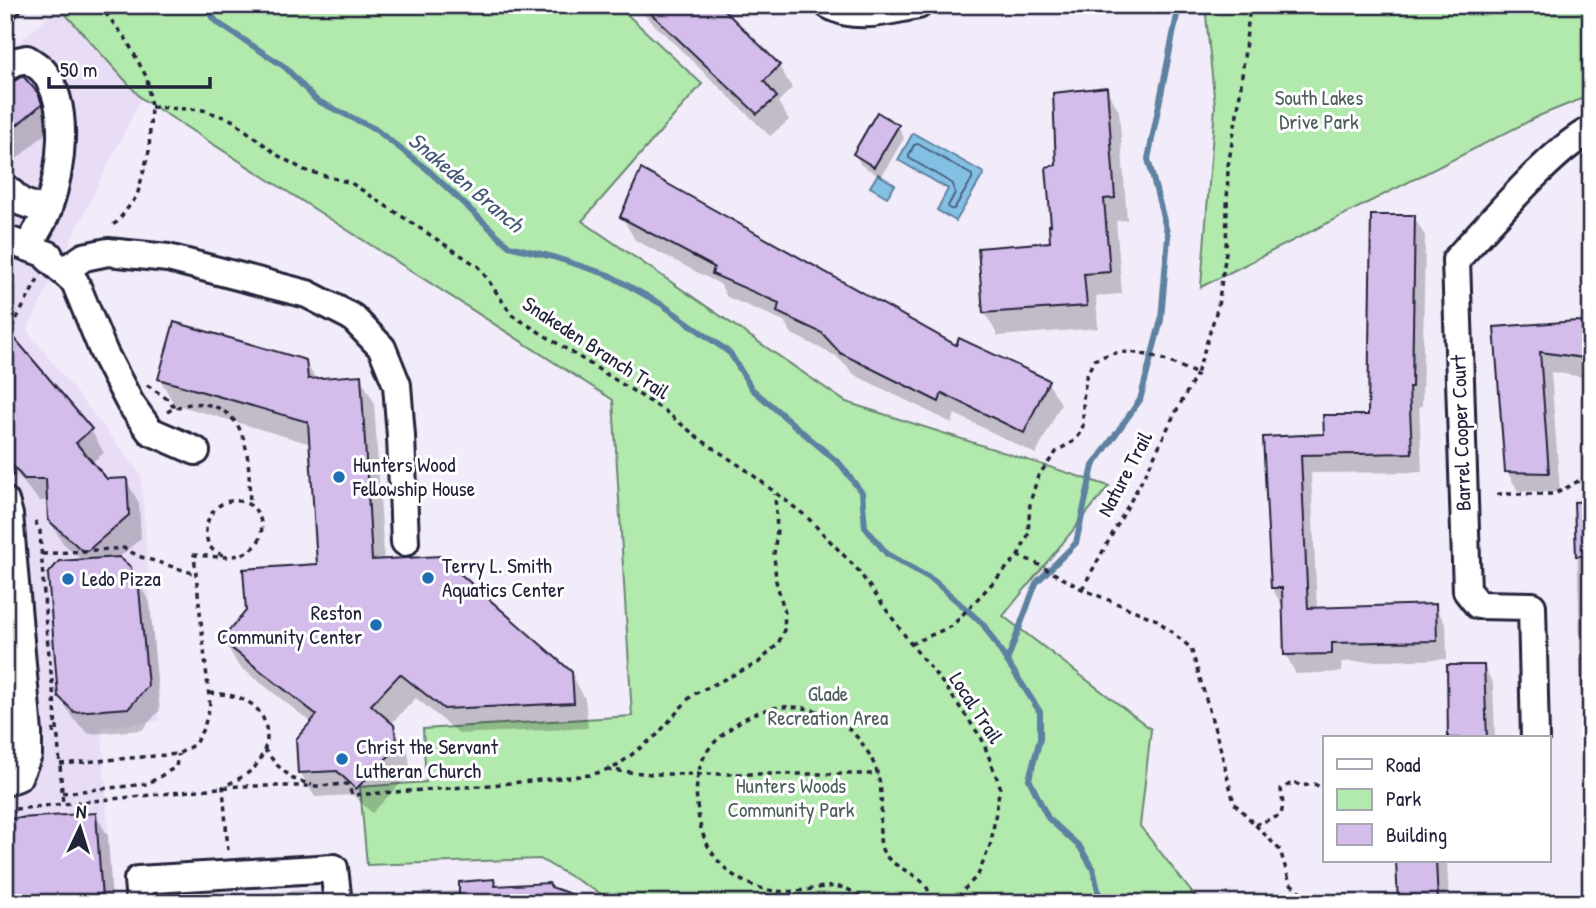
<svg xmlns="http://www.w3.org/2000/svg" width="1596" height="908" viewBox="0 0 1596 908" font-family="'Patrick Hand',sans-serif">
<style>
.built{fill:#e9ddf5}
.green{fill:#b2e9ac;stroke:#6a8674;stroke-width:2}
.water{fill:#84c0e3;stroke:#5d81a0;stroke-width:2}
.shadow{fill:#0003}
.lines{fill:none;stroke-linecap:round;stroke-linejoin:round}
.shore{stroke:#49617e;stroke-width:2}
.stream{stroke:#5d81a0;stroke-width:6}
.building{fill:#d4bceb;stroke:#22223b;stroke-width:2}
.minor-casing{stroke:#22223b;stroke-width:32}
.path{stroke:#22223b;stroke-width:3.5;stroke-dasharray:5 5;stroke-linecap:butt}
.minor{stroke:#fff;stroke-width:26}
.poi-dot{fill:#1f6fb2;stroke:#fff;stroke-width:2.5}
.labels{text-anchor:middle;stroke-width:6;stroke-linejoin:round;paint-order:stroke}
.park-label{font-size:21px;fill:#4d5e5d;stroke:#fff}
.street-label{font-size:21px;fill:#22223b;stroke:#fff}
.poi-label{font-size:21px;fill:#22223b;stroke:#fff;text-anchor:start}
.water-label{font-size:23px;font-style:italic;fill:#445976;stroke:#fff}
</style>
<rect width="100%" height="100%" fill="#f2ebf9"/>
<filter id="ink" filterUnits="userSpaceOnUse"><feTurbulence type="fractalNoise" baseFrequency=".0143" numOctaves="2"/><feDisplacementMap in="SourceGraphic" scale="14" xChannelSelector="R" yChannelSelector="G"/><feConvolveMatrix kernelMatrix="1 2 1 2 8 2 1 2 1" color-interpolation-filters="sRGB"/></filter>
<g filter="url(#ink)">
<path class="built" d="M 59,7 L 141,98 L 27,330 L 141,475 L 159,721 L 102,727 L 112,903 L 5,903 L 5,54 Z"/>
<g class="green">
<path d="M 61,5 L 617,5 L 702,84 L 582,221 L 846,402 L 1109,486 L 1003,616 L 1151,729 L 1140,826 L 1200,903 L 617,903 L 540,859 L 367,865 L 360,787 L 426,782 L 423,729 L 632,716 L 613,400 L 141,98 L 59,7 Z"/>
<path d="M 1205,5 L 1591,5 L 1591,95 L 1541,115 L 1201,287 L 1215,106 Z"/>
</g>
<g class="water">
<path d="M 913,133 L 984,173 L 956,221 L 937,210 L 948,189 L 898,160 Z"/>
<path d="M 878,174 L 895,185 L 887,197 L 870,187 Z"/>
</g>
<g class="shadow">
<path d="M 634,5 L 717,5 L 779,66 L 792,88 L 778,102 L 789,120 L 770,136 Z"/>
<path d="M 5,86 L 37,94 L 50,118 L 53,127 L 10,165 L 5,160 Z"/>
<path d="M 1106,89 L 1119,111 L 1127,220 L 1116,221 L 1122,294 L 1096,296 L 1098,328 L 998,336 L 985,313 L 980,250 L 1052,244 Z"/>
<path d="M 898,126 L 904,138 L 881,177 L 861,165 L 855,154 Z"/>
<path d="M 622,217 L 1047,381 L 1061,404 L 1036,454 L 955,414 L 952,423 L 855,375 L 836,356 L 792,334 L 784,321 L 727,297 L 720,284 L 635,240 Z"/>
<path d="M 1414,217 L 1425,236 L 1422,406 L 1419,406 L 1422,472 L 1311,473 L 1317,609 L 1435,606 L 1446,625 L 1447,659 L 1341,662 L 1342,672 L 1296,674 L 1286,655 L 1283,607 L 1272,588 L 1265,439 L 1326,436 L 1369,416 Z"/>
<path d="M 1591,324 L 1591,378 L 1551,372 L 1560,492 L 1518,491 L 1507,471 L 1496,329 Z"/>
<path d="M 11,337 L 91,430 L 104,453 L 91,463 L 106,481 L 126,480 L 139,503 L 141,538 L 118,558 L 129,568 L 150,603 L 160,710 L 142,730 L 89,734 L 73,719 L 60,696 L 83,561 L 63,543 L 49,520 L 49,501 L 39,501 L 5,460 L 5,342 Z"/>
<path d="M 305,361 L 316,380 L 360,377 L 374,402 L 384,561 L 571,673 L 585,699 L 588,728 L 460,734 L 416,698 L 391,724 L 408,752 L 411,773 L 372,813 L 353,795 L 315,797 L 300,772 L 312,723 L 238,665 L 224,640 L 318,566 L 311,444 L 174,404 L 160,379 Z"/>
<path d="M 1576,503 L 1591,503 L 1591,708 L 1581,692 Z"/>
<path d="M 1448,666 L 1483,666 L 1493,683 L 1495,738 L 1450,738 Z"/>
<path d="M 95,814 L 108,836 L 112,903 L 5,903 Z"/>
<path d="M 1398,861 L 1447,861 L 1449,903 L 1400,903 Z"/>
<path d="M 493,881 L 497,888 L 551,889 L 566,903 L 395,903 L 406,902 L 406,894 L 461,891 Z"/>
<path d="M 309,890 L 316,903 L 268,903 L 267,893 Z"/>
<path d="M 203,895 L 207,903 L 163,903 L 162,898 Z"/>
</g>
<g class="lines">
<path class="shore" d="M 918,144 L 972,175 L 972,179 L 954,209 L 950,209 L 948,206 L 955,193 L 953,184 L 909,158 L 909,155 L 914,145 Z"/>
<g class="stream">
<path d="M 208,12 L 218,23 L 285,67 L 316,100 L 375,129 L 428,170 L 509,246 L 553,257 L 609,275 L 663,305 L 730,353 L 752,389 L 841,465 L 862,493 L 865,527 L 887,554 L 933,580 L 983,624 L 1040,712 L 1040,739 L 1029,779 L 1048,818 L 1080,847 L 1093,869 L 1101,903"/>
<path d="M 1007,661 L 1036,583 L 1076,543 L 1093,466 L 1140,400 L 1161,320 L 1168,236 L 1148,159 L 1179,5"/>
</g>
</g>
<g class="building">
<path d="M 642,5 L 719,5 L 780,65 L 764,81 L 777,97 L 757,114 Z"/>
<path d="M 23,76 L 38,93 L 42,104 L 5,135 L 5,84 L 9,84 Z"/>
<path d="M 1107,87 L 1115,198 L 1104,199 L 1110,272 L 1084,274 L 1087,306 L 983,313 L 978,248 L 1050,242 L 1049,225 L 1051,225 L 1046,167 L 1056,165 L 1053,93 Z"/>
<path d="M 877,112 L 899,125 L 874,167 L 853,154 Z"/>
<path d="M 641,169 L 956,345 L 959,338 L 1049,380 L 1024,433 L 942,393 L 939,402 L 840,353 L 822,333 L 777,312 L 779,303 L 712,274 L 714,267 L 620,217 Z"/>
<path d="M 1371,215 L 1415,215 L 1412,387 L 1409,387 L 1412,453 L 1301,455 L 1308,608 L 1436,604 L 1437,641 L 1332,643 L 1332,654 L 1284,655 L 1282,588 L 1271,588 L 1263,437 L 1324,434 L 1323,415 L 1368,415 Z"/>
<path d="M 1577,321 L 1591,323 L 1591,359 L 1540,352 L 1549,473 L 1505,472 L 1494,327 Z"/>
<path d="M 174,322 L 306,360 L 308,379 L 361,375 L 372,560 L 440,556 L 572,672 L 574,703 L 444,709 L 400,674 L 371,705 L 394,725 L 398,747 L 356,789 L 337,771 L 298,773 L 296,739 L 317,715 L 221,640 L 246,611 L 243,569 L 317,564 L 308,422 L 158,379 Z"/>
<path d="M 5,327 L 92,429 L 76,443 L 107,479 L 127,478 L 129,515 L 85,553 L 48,520 L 46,479 L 24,479 L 5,456 Z"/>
<path d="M 1591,501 L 1591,556 L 1576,556 L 1574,502 Z"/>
<path d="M 119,557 L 131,567 L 132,579 L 138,578 L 148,686 L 129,708 L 74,712 L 58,696 L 48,574 L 59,561 Z"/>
<path d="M 1447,665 L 1484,665 L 1487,738 L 1448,738 Z"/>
<path d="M 96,813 L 102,899 L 41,903 L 5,903 L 5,819 Z"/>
<path d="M 1396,861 L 1436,861 L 1438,903 L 1398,903 Z"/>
<path d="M 494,879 L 495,886 L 549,883 L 551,887 L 588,900 L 587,903 L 459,903 L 459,882 Z"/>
</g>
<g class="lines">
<g class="minor-casing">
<g id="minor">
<path d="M 829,5 C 856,21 890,10 918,5"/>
<path d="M 5,6 L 7,5"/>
<path d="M 5,69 L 13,62 L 27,59 C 33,63 40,67 44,72 C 71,107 61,171 48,209 C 43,223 35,235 27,247"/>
<path d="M 5,187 L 21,202 L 47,211"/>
<path d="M 5,239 L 49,255 L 48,258 L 75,282 L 104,353 L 130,403 L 150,431 L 196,451"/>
<path d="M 64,271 L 84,257 L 108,252 L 168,258 L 307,294 L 352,317 L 382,348 L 397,385 L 401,436 L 405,542"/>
<path d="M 5,501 L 9,515 L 28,733 L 28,755 L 18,777 L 5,782"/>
<path d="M 1535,738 L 1532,606 L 1478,605 L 1467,591 L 1456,260 C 1482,231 1508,202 1535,175 C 1552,159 1570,141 1591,130"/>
<path d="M 140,903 L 138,880 L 334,868 L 338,903"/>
</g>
</g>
<g class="path">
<path d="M 99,5 L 126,39 L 147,78 L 151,107 L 149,151 L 137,196 L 117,222 L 109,227"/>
<path d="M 1588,105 L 1583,69 L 1585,42 L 1591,11"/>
<path d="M 151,107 L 203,110 L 232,120 L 279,156 L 304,170 L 351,183 L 479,267 L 512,315 L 665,411 L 701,440 L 745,469 L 807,517 L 857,569 L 911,644 L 945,686 L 982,739 L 1000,786 L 991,843 L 978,875 L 952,902 L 946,903"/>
<path d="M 5,335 L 10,331 L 38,279"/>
<path d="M 147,385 L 169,400 L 175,408"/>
<path d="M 167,412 C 200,394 236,405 245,444 C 250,462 249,487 250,506"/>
<path d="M 5,464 L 15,479"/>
<path d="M 1497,494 L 1555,494 L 1591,474"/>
<path d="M 35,521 L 40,531 L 46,627 L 56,717 L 53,735"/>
<path d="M 42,554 L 124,548 L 138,556 L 196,574"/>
<path d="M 1018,556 L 1028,535 L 1030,503 L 1038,476 L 1057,451 L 1077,439 L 1083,426 L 1083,400 L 1086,377 L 1094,360 C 1101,357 1108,354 1116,353 C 1142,349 1173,363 1197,374 L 1218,306 L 1226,252 L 1228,166 L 1239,102 L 1250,5"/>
<path d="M 1082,589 L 1146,473 L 1174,415 L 1197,374"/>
<path d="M 911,644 L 952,626 L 1018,556 L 1032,561 L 1082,589 L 1157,620 L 1191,648 L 1220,747 L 1234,803 L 1280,850 L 1290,883 L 1313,903"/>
<path d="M 210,693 C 239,695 266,702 267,737 C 267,747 261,758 255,767 C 246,776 234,781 223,787 L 228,851"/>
<path d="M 57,726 L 63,804"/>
<path d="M 264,749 L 277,765 L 293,779 L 312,785"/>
<path d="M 60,764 L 178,754 L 195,744 L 204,727 L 210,706 L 194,555 C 211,556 231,560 247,552 C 269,542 265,508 243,502 C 214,493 195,531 213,550 C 217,553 223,555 228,557"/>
<path d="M 607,770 L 653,774 L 878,774"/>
<path d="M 62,793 L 147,784 L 176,767 L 178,754"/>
<path d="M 5,810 L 239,786 L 318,786 L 348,784 L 352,795 L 480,786 L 591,775 L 617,766 L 657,735 L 692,695 L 758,663 L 778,644 L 784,630 L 785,613 L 776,581 L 774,554 L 777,530 L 775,494"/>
<path d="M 1255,825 L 1281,815 L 1283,805 L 1281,789 L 1294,782 L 1301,786 L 1314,784 L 1325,789"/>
<path d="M 868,903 C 860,897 851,889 840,887 C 828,885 816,889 804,890 C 775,895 746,888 725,868 C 709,853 700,833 698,812 C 695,792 696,772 705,755 C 711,744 722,735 731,728 C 779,689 848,706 873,762 C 881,778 882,796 881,814 C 880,824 879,835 881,846 C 888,873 933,871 930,903"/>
</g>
<use href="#minor" class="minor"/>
</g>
</g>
<g class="poi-dot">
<circle cx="339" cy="477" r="7"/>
<circle cx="428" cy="578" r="7"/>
<circle cx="68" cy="579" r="7"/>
<circle cx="376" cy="625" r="7"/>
<circle cx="342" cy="759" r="7"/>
</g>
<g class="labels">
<g class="park-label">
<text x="1319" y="105">South Lakes<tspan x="1319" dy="24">Drive Park</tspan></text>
<text x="828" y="701">Glade<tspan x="828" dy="24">Recreation Area</tspan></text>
<text x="791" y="793">Hunters Woods<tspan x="791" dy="24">Community Park</tspan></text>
</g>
<g class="street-label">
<text transform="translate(596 348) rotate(33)" y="7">Snakeden Branch Trail</text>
<text transform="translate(1461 433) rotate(-92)" y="7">Barrel Cooper Court</text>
<text transform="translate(1125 474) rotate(-62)" y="7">Nature Trail</text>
<text transform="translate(976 708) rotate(57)" y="7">Local Trail</text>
</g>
<g class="poi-label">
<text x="353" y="472">Hunters Wood<tspan x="353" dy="24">Fellowship House</tspan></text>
<text x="442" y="573">Terry L. Smith<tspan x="442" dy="24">Aquatics Center</tspan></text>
<text x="82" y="586">Ledo Pizza</text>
<text x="362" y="620" text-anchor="end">Reston<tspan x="362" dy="24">Community Center</tspan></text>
<text x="356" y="754">Christ the Servant<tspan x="356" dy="24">Lutheran Church</tspan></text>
</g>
<g class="water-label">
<text transform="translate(466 182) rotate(40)" y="8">Snakeden Branch</text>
</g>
</g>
<rect width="1596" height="908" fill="none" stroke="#fff" stroke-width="28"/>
<rect x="14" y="14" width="1568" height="880" fill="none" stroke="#22223b" stroke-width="2.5" filter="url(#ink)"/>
<rect x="1323" y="736" width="228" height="126" fill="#ffffff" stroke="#a7a7b1" stroke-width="2"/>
<rect x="1337" y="759" width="35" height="10" fill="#ffffff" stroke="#a7a7b1" stroke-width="2"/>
<text x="1386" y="772" font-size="21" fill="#22223b">Road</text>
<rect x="1337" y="789" width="35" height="21" fill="#b2e9ac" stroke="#a7a7b1" stroke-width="2"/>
<text x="1386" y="806" font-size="21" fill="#22223b">Park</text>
<rect x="1337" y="824" width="35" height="21" fill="#d4bceb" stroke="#a7a7b1" stroke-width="2"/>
<text x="1386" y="842" font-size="21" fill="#22223b">Building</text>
<g transform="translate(80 828) rotate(4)" stroke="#ffffff" stroke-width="5" paint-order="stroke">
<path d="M0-5L12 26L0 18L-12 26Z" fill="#22223b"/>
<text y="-10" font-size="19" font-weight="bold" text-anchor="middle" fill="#22223b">N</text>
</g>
<path d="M49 77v10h161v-10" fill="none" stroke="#22223b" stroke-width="3.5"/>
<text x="60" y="77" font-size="21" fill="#22223b" stroke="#ffffff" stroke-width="5" paint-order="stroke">50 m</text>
</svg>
